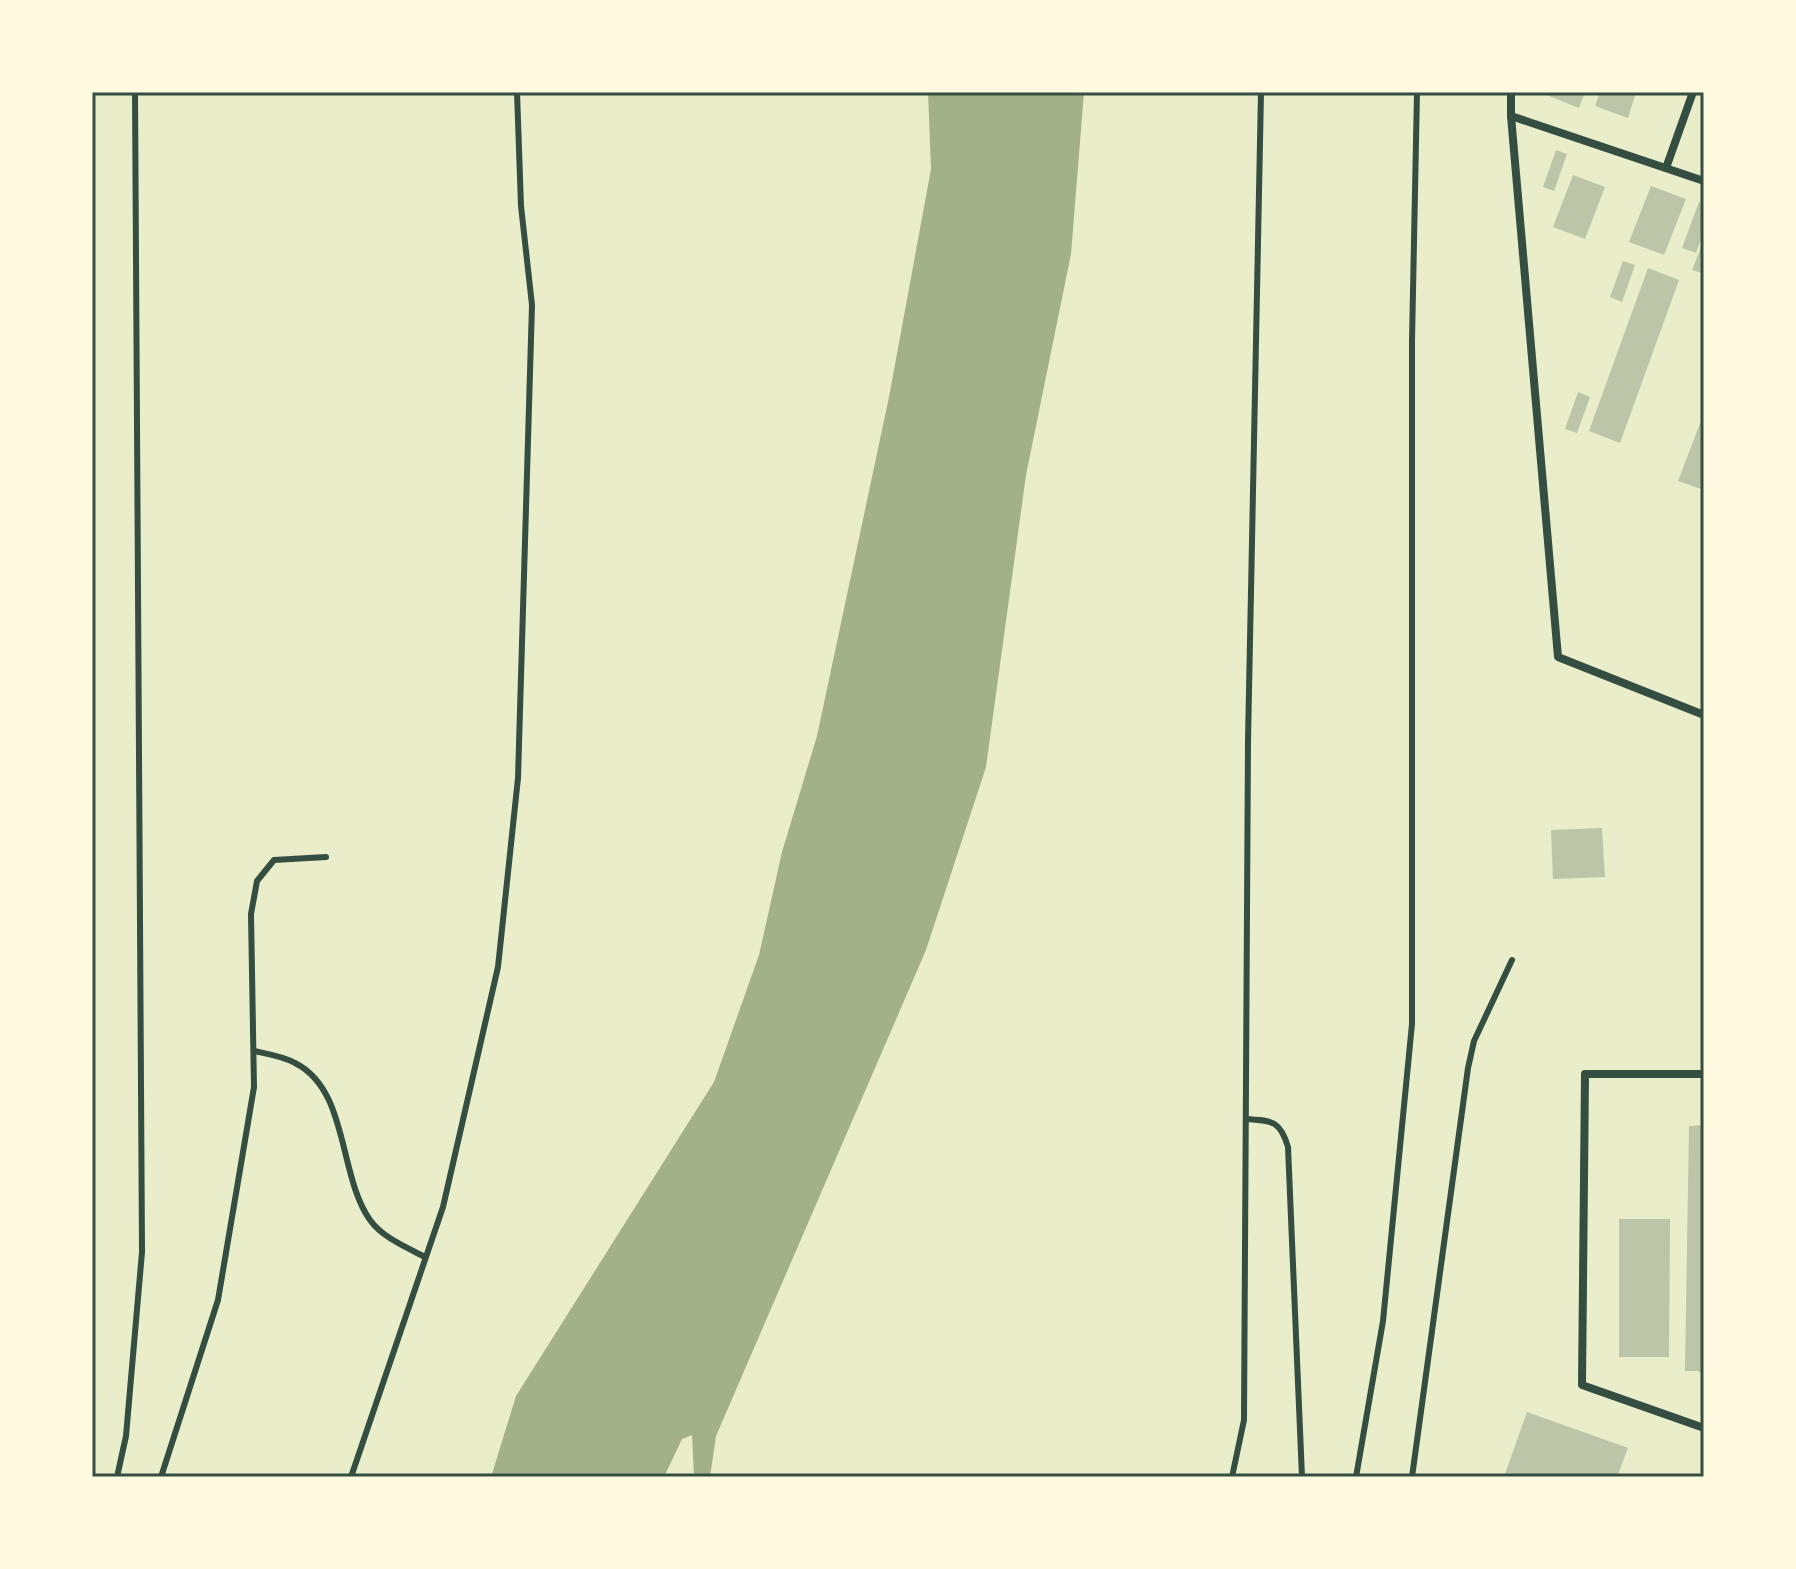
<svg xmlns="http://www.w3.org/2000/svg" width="1796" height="1569" viewBox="0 0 1796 1569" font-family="Rubik,sans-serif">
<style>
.water{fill:#a3b18a}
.building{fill:#bcc5a7}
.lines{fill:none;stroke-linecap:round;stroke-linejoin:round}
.service{stroke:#344e41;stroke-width:6}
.minor{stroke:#344e41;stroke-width:8}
.neatline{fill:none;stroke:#344e41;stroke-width:3}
</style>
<rect width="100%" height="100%" fill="#e9edc9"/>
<path class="water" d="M 928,92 L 1084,92 L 1071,254 L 1026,475 L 986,767 L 926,950 L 716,1436 L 710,1477 L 694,1477 L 692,1435 L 682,1439 L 664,1477 L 491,1477 L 516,1396 L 714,1082 L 759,955 L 782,852 L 817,736 L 889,397 L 931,169 Z"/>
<g class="building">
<path d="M 1539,92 L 1585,92 L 1579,108 Z"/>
<path d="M 1600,92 L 1636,92 L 1628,118 L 1595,106 Z"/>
<path d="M 1556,150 L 1567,154 L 1554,191 L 1543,187 Z"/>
<path d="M 1573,175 L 1605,187 L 1585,239 L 1553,227 Z"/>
<path d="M 1651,186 L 1686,199 L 1664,255 L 1629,242 Z"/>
<path d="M 1699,202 L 1704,204 L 1704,231 L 1696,253 L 1682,248 Z"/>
<path d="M 1704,240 L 1704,274 L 1692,270 Z"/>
<path d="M 1623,261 L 1635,265 L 1622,302 L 1610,297 Z"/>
<path d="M 1648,268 L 1679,280 L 1620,443 L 1589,431 Z"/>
<path d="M 1578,392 L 1590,397 L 1577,433 L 1565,429 Z"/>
<path d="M 1704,413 L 1704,490 L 1678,481 Z"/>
<path d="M 1602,828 L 1605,877 L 1553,879 L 1551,830 Z"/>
<path d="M 1704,1125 L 1704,1375 L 1698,1371 L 1685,1371 L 1689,1126 Z"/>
<path d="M 1619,1219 L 1670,1219 L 1669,1357 L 1619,1357 Z"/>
<path d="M 1527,1412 L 1628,1448 L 1617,1477 L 1504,1477 Z"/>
</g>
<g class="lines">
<g class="service">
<path d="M 254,1051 C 267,1054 283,1056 295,1063 C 349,1090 338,1175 370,1220 C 383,1238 406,1247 425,1257"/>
<path d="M 1246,1119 C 1272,1121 1280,1120 1288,1147 L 1302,1477"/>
<path d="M 117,1477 L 126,1436 L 142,1252 L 135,92"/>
<path d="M 161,1477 L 218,1300 L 254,1087 L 251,914 L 257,881 L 274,860 L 326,857"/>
<path d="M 351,1477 L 443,1207 L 498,967 L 518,778 L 532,305 L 521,206 L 517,92"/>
<path d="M 1232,1477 L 1244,1420 L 1248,741 L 1261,92"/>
<path d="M 1356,1477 L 1383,1321 L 1412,1024 L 1412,341 L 1417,92"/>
<path d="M 1412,1477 L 1468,1068 L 1474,1041 L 1512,960"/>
</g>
<g class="minor">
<path d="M 1511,92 L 1511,116 L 1558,657 L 1704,715"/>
<path d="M 1511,116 L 1704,181"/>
<path d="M 1666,168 L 1693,92"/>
<path d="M 1704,1074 L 1585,1074 L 1582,1385 L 1704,1428"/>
</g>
</g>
<rect width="1796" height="1569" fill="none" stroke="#fefae0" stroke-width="188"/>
<rect x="94" y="94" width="1608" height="1381" class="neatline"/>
</svg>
